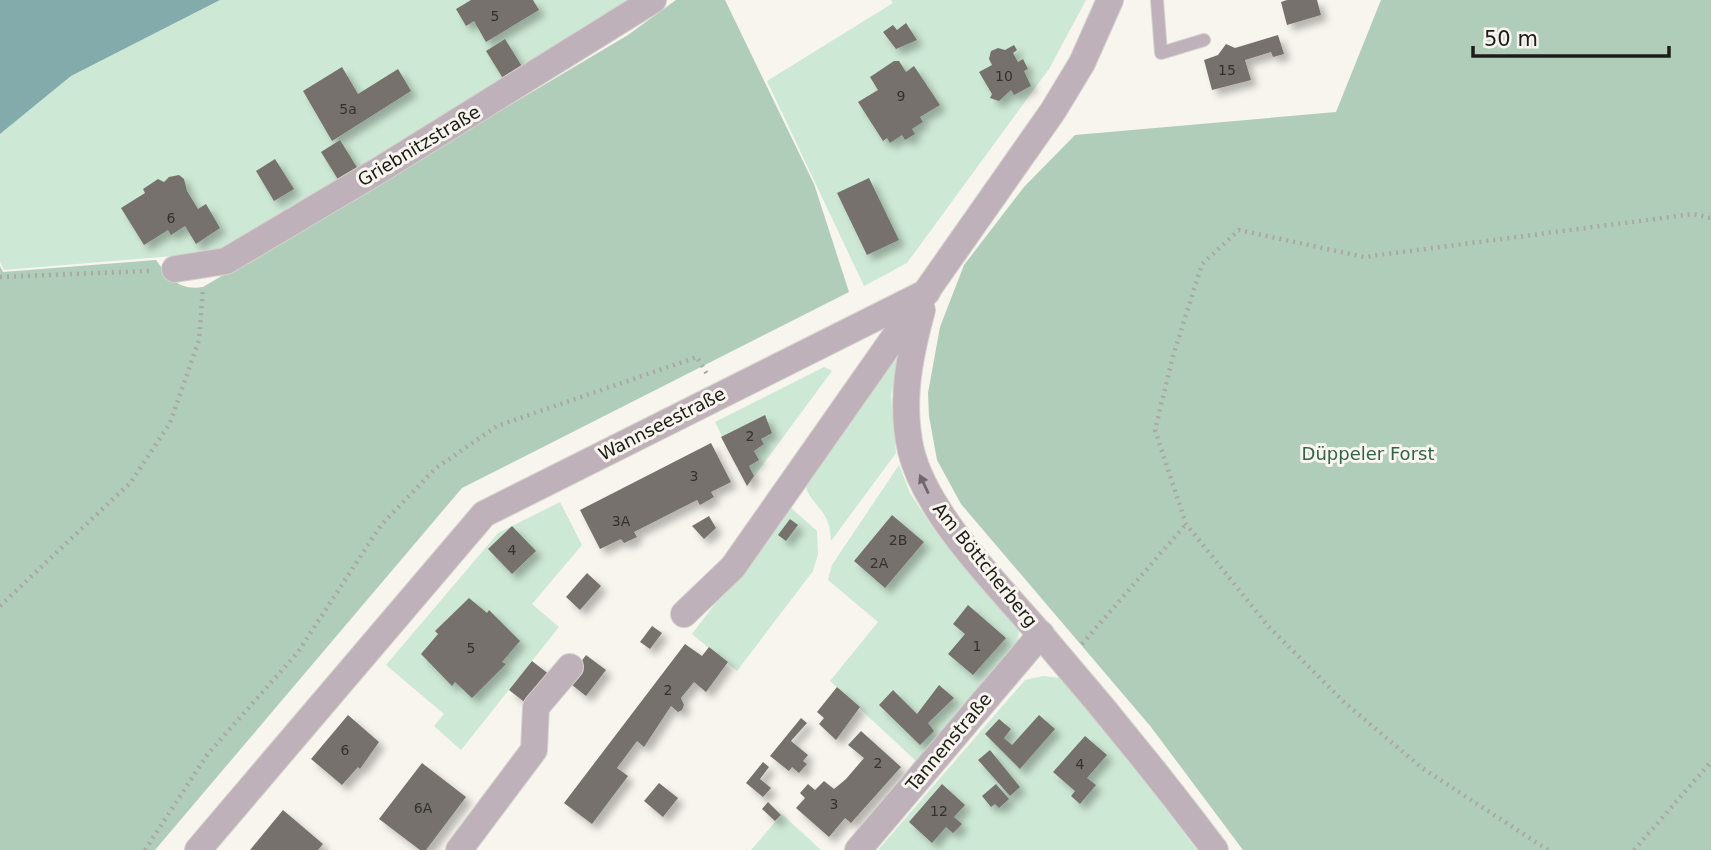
<svg xmlns="http://www.w3.org/2000/svg" width="1711" height="850" viewBox="0 0 1711 850" font-family="'DejaVu Sans',sans-serif">
<style>
.green{fill:#cde8d5;fill-rule:evenodd}
.forest{fill:#afcdb9}
.water{fill:#83abac}
.building{fill:#76716c;filter:url(#shadow)}
.lines{fill:none;stroke-linecap:round;stroke-linejoin:round}
.lane-casing{stroke:#d4d2cc;stroke-width:14}
.street-casing{stroke:#d4d2cc;stroke-width:28}
.path{stroke:#aaa8a3;stroke-width:4.5;stroke-dasharray:2 5;stroke-linecap:butt}
.lane{stroke:#bfb1ba;stroke-width:12}
.street{stroke:#bfb1ba;stroke-width:26}
.oneway{fill:#6e666a}
.labels{text-anchor:middle;stroke-width:6;stroke-linejoin:round;paint-order:stroke}
.number-label{font-size:14px;fill:#33312e}
.street-label{font-size:18px;fill:#1d1c1a;stroke:#f7f5ee}
.park-label{font-size:18px;fill:#326446;stroke:#f7f5ee}
</style>
<defs>
<filter id="shadow"><feDropShadow dx="6" dy="6" stdDeviation="3.5" flood-color="#0004"/></filter>
</defs>
<rect width="100%" height="100%" fill="#f7f5ee"/>
<g class="green">
<path d="M 220,0 L 635,0 L 221,252 L 4,270 L 0,262 L 0,134 L 71,76 Z"/>
<path d="M 891,0 L 1086,0 L 1049,69 L 907,263 L 864,286 L 767,81 L 893,3 Z"/>
<path d="M 901,347 L 891,395 L 896,453 L 831,541 C 830,506 809,506 805,483 Z"/>
<path d="M 824,367 L 832,371 L 747,486 L 715,422 Z"/>
<path d="M 899,465 L 910,493 L 932,526 L 1015,622 L 1019,633 L 1016,645 L 916,761 L 830,681 L 878,622 L 828,580 L 832,565 ZM 892,515 L 923,541 L 885,587 L 854,561 Z"/>
<path d="M 560,502 L 582,545 L 532,604 L 559,627 L 461,750 L 434,726 L 444,714 L 386,665 L 498,533 Z"/>
<path d="M 789,506 L 817,531 L 818,554 L 813,571 L 737,671 L 692,634 Z"/>
<path d="M 1043,676 L 1061,678 L 1124,753 L 1197,850 L 878,850 L 1025,680 Z"/>
<path d="M 782,814 L 821,850 L 751,850 Z"/>
</g>
<g class="forest">
<path d="M 676,0 L 725,0 L 814,184 L 849,292 L 462,488 L 155,850 L 0,850 L 0,266 L 3,272 L 156,260 C 169,278 179,291 203,287 L 628,35 Z"/>
<path d="M 1381,0 L 1711,0 L 1711,850 L 1243,850 L 1151,727 L 961,504 L 937,460 L 929,416 L 928,393 L 940,327 L 964,265 L 1024,187 L 1075,135 L 1336,112 Z"/>
</g>
<path class="water" d="M 0,0 L 220,0 L 71,76 L 0,134 Z"/>
<g class="building">
<path d="M 471,0 L 533,0 L 539,10 L 486,42 L 474,21 L 466,26 L 456,9 Z"/>
<path d="M 1287,0 L 1317,0 L 1321,15 L 1287,25 L 1281,2 Z"/>
<path d="M 906,23 L 917,40 L 896,49 L 883,32 L 893,25 L 897,30 Z"/>
<path d="M 1278,35 L 1284,54 L 1273,57 L 1271,52 L 1245,60 L 1251,80 L 1212,90 L 1204,60 L 1218,55 L 1226,44 L 1235,48 Z"/>
<path d="M 505,39 L 523,68 L 504,80 L 486,51 Z"/>
<path d="M 1014,45 L 1017,50 L 1013,53 L 1018,62 L 1023,59 L 1028,69 L 1024,71 L 1031,86 L 1014,95 L 1011,90 L 999,101 L 990,98 L 992,94 L 979,72 L 992,65 L 989,59 L 991,51 L 998,48 L 1005,50 Z"/>
<path d="M 894,61 L 899,61 L 906,72 L 914,66 L 940,105 L 920,117 L 923,122 L 912,129 L 915,134 L 905,140 L 902,135 L 890,143 L 887,138 L 883,141 L 858,102 L 878,90 L 870,77 Z"/>
<path d="M 342,67 L 358,94 L 398,69 L 411,91 L 332,141 L 303,91 Z"/>
<path d="M 340,140 L 358,169 L 339,181 L 321,152 Z"/>
<path d="M 275,159 L 294,189 L 274,201 L 256,171 Z"/>
<path d="M 179,175 L 184,179 L 187,191 L 198,209 L 206,204 L 220,228 L 196,244 L 185,226 L 171,235 L 168,230 L 144,245 L 121,208 L 145,193 L 143,189 L 158,179 L 164,182 L 169,177 Z"/>
<path d="M 869,178 L 899,240 L 867,255 L 837,193 Z"/>
<path d="M 765,415 L 772,433 L 761,439 L 764,444 L 754,451 L 759,460 L 749,466 L 754,476 L 747,486 L 721,437 Z"/>
<path d="M 711,443 L 731,482 L 711,492 L 714,497 L 700,505 L 697,500 L 634,532 L 637,537 L 624,543 L 621,539 L 600,549 L 580,510 Z"/>
<path d="M 892,515 L 924,542 L 885,588 L 854,561 Z"/>
<path d="M 709,516 L 716,528 L 704,539 L 692,526 Z"/>
<path d="M 790,519 L 798,525 L 786,541 L 778,535 Z"/>
<path d="M 512,526 L 536,551 L 512,574 L 488,549 Z"/>
<path d="M 587,573 L 601,586 L 580,610 L 566,597 Z"/>
<path d="M 469,598 L 487,613 L 489,610 L 520,641 L 502,662 L 506,664 L 472,698 L 455,682 L 452,686 L 421,654 L 438,634 L 435,631 Z"/>
<path d="M 968,605 L 1006,638 L 973,675 L 948,654 L 965,634 L 953,624 Z"/>
<path d="M 652,626 L 662,633 L 650,649 L 640,642 Z"/>
<path d="M 685,644 L 702,656 L 709,647 L 728,662 L 706,692 L 694,682 L 681,698 L 684,705 L 682,710 L 678,712 L 671,706 L 644,747 L 637,741 L 617,768 L 628,776 L 592,824 L 564,803 Z"/>
<path d="M 586,655 L 606,670 L 586,696 L 567,681 Z"/>
<path d="M 532,661 L 550,675 L 527,704 L 509,690 Z"/>
<path d="M 939,685 L 954,698 L 928,723 L 934,731 L 920,745 L 879,705 L 893,690 L 917,714 Z"/>
<path d="M 837,687 L 860,707 L 836,740 L 819,724 L 824,718 L 817,712 Z"/>
<path d="M 348,715 L 379,742 L 360,769 L 358,767 L 342,785 L 311,759 Z"/>
<path d="M 1039,715 L 1055,729 L 1020,769 L 985,734 L 999,719 L 1011,729 L 1004,738 L 1012,745 Z"/>
<path d="M 801,718 L 807,723 L 791,741 L 808,755 L 803,761 L 807,764 L 799,773 L 792,767 L 789,771 L 770,756 Z"/>
<path d="M 861,731 L 901,767 L 851,823 L 845,818 L 829,837 L 796,808 L 805,798 L 800,793 L 808,784 L 815,790 L 824,781 L 834,789 L 846,779 L 864,758 L 848,745 Z"/>
<path d="M 1085,736 L 1107,755 L 1087,778 L 1096,785 L 1080,804 L 1071,796 L 1075,791 L 1053,772 Z"/>
<path d="M 990,750 L 1020,787 L 1010,796 L 978,760 Z"/>
<path d="M 763,762 L 769,767 L 760,779 L 771,788 L 763,797 L 746,783 Z"/>
<path d="M 422,763 L 466,797 L 426,850 L 420,850 L 379,819 Z"/>
<path d="M 659,783 L 678,798 L 663,817 L 644,801 Z"/>
<path d="M 942,784 L 965,805 L 954,817 L 962,824 L 953,833 L 946,827 L 932,843 L 909,822 Z"/>
<path d="M 996,784 L 1009,799 L 999,808 L 995,804 L 991,807 L 982,796 Z"/>
<path d="M 768,802 L 781,815 L 775,821 L 762,809 Z"/>
<path d="M 283,810 L 323,844 L 318,850 L 250,850 Z"/>
</g>
<g class="lines">
<g class="lane-casing">
<path id="lane" d="M 1157,0 L 1161,53 L 1204,40"/>
</g>
<g class="street-casing">
<g id="street">
<path d="M 175,269 L 226,261 L 381,169 L 653,0"/>
<path d="M 922,310 C 909,358 900,402 911,451 C 928,519 1007,594 1052,648 C 1109,714 1163,781 1215,850"/>
<path d="M 684,614 L 733,567 L 1053,111 L 1082,63 L 1110,0"/>
<path d="M 198,850 L 484,514 L 927,292"/>
<path d="M 459,850 L 534,750 L 536,707 L 570,667"/>
<path d="M 858,850 L 1041,634"/>
</g>
</g>
<g class="path">
<path d="M 0,277 L 149,271"/>
<path d="M 0,606 L 131,482 L 170,423 L 199,340 L 203,288"/>
<path d="M 1082,644 L 1186,524"/>
<path d="M 145,850 L 207,755 L 298,652 L 381,525 L 436,468 L 497,426 L 697,357 L 707,374"/>
<path d="M 1548,850 L 1422,768 L 1345,703 L 1268,626 L 1186,524 L 1155,430 L 1173,356 L 1202,264 L 1239,230 L 1364,257 L 1693,214 L 1711,218"/>
<path d="M 1634,850 L 1711,762"/>
</g>
<use href="#lane" class="lane"/>
<use href="#street" class="street"/>
</g>
<defs><path id="oneway-solid" d="M-6-.8H1V-3.2L6.5 0L1 3.2V.8H-6Z" transform="scale(1.75)"/></defs>
<use class="oneway" href="#oneway-solid" transform="translate(924 484) rotate(-115)"/>
<g class="labels">
<g class="number-label">
<text x="495" y="21">5</text>
<text x="1227" y="75">15</text>
<text x="1004" y="81">10</text>
<text x="901" y="101">9</text>
<text x="348" y="114">5a</text>
<text x="171" y="223">6</text>
<text x="750" y="441">2</text>
<text x="694" y="481">3</text>
<text x="621" y="526">3A</text>
<text x="898" y="545">2B</text>
<text x="512" y="555">4</text>
<text x="879" y="568">2A</text>
<text x="977" y="651">1</text>
<text x="471" y="653">5</text>
<text x="668" y="695">2</text>
<text x="345" y="755">6</text>
<text x="878" y="768">2</text>
<text x="1080" y="769">4</text>
<text x="834" y="809">3</text>
<text x="423" y="813">6A</text>
<text x="939" y="816">12</text>
</g>
<g class="street-label">
<text transform="translate(419 146) rotate(-31)" y="6">Griebnitzstraße</text>
<text transform="translate(662 424) rotate(-27)" y="6">Wannseestraße</text>
<text transform="translate(985 565) rotate(51)" y="6">Am Böttcherberg</text>
<text transform="translate(949 742) rotate(-50)" y="6">Tannenstraße</text>
</g>
<g class="park-label">
<text x="1368" y="460">Düppeler Forst</text>
</g>
</g>
<path d="M1473 46v10h196v-10" fill="none" stroke="#1d1c1a" stroke-width="3.5"/>
<text x="1484" y="46" font-size="21" fill="#1d1c1a" stroke="#f7f5ee" stroke-width="5" paint-order="stroke">50 m</text>
</svg>
